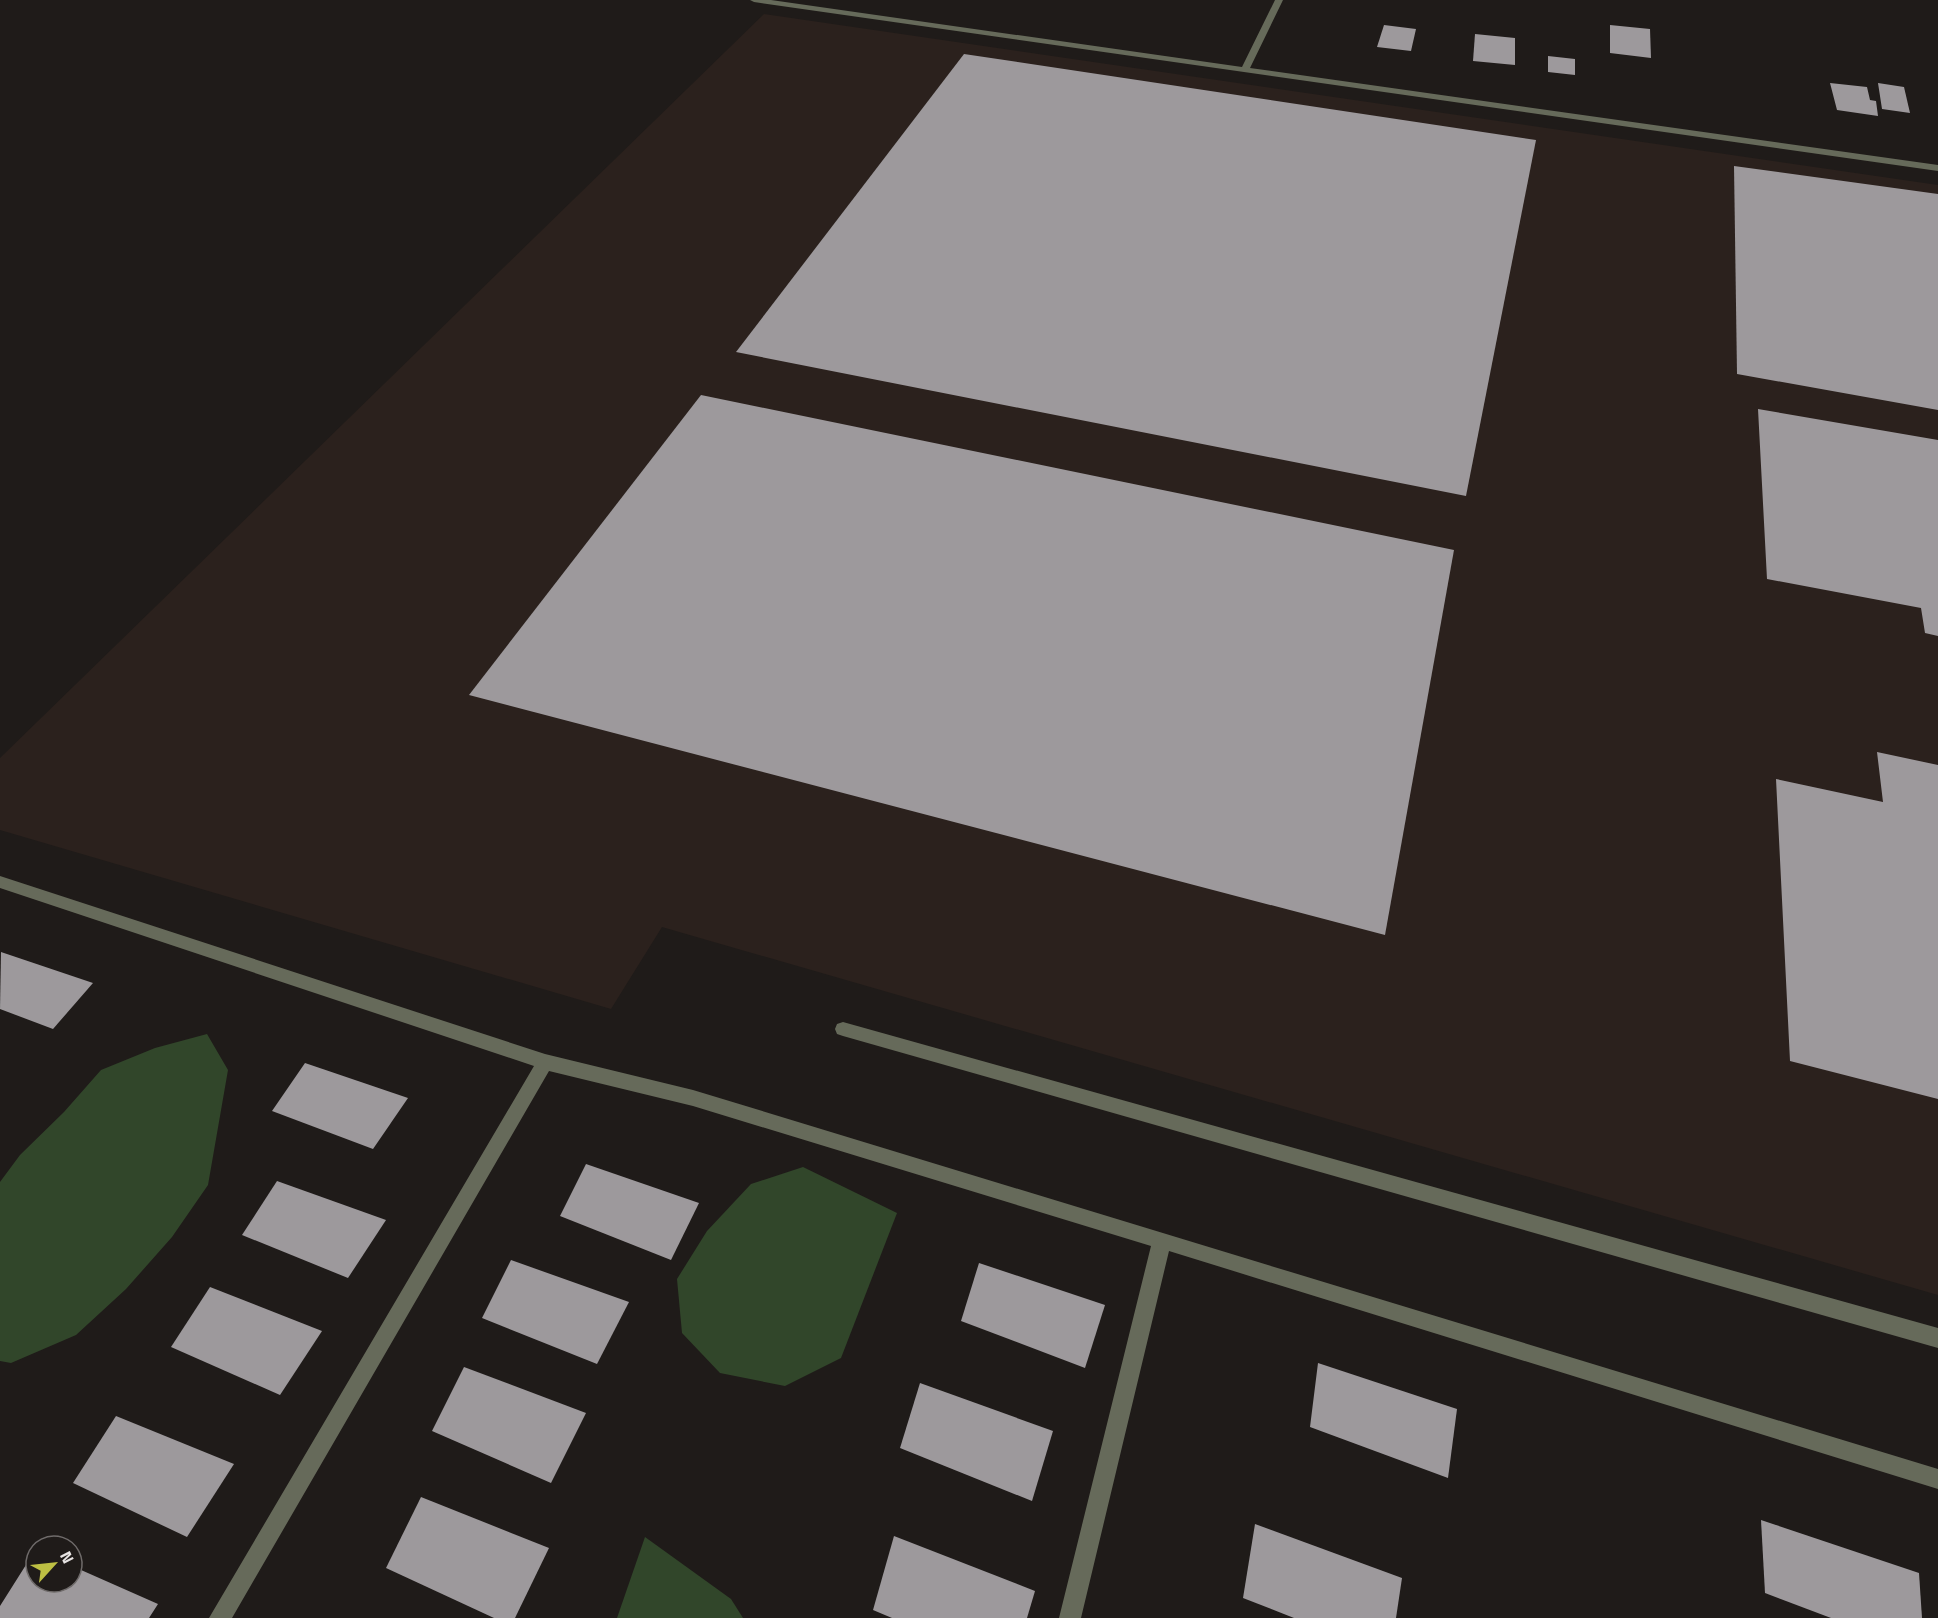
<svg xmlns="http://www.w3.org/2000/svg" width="1938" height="1618" viewBox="0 0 1938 1618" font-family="'Titillium Web',sans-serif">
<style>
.built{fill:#2b211d}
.forest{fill:#31462a}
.building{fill:#9d999c}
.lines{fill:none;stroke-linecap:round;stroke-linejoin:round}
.minor{fill:#666a5a;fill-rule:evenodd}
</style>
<rect width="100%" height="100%" fill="#1f1b19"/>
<path class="built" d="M 764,14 L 1938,185 L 1938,1295 L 662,927 L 611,1009 L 0,830 L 0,758 Z"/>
<g class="forest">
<path d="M 207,1034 L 228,1070 L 208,1185 L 172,1237 L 126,1289 L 76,1335 L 11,1363 L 0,1361 L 0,1182 L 20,1155 L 64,1112 L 101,1070 L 155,1048 Z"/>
<path d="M 803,1167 L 897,1213 L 841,1358 L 785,1386 L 720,1373 L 682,1333 L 677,1279 L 707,1231 L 751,1184 Z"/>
<path d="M 645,1537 L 731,1599 L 743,1618 L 617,1618 Z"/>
</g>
<g class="building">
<path d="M 1384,25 L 1416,29 L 1411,51 L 1377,47 Z"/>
<path d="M 1610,25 L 1650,29 L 1651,58 L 1610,53 Z"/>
<path d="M 1475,34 L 1515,38 L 1515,65 L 1473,61 Z"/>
<path d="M 964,54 L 1536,140 L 1466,496 L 736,352 Z"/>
<path d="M 1548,56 L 1575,59 L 1575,75 L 1548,72 Z"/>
<path d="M 1830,83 L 1867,87 L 1870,100 L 1876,101 L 1878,116 L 1837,110 Z"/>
<path d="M 1878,83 L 1904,87 L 1910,113 L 1882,109 Z"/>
<path d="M 1734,166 L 1938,194 L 1938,410 L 1737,374 Z"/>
<path d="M 701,395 L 1454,550 L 1385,935 L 469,695 Z"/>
<path d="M 1758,409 L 1938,440 L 1938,636 L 1925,633 L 1921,608 L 1767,579 Z"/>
<path d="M 1877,752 L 1938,765 L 1938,1099 L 1790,1061 L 1776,779 L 1883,802 Z"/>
<path d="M 1,952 L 93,983 L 53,1029 L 0,1009 Z"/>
<path d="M 305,1063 L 408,1098 L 373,1149 L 272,1111 Z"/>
<path d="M 586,1164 L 699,1203 L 671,1260 L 560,1216 Z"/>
<path d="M 277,1181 L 386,1220 L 348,1278 L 242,1235 Z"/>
<path d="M 511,1260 L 629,1302 L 597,1364 L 482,1318 Z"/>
<path d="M 979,1263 L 1105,1305 L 1085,1368 L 961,1321 Z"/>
<path d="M 210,1287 L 322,1331 L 280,1395 L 171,1347 Z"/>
<path d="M 1318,1363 L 1457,1409 L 1448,1478 L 1310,1427 Z"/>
<path d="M 464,1367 L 586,1413 L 551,1483 L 432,1431 Z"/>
<path d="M 920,1383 L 1053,1431 L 1032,1501 L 900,1448 Z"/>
<path d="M 116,1416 L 234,1464 L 187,1537 L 73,1483 Z"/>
<path d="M 421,1497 L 549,1548 L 515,1618 L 494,1618 L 386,1568 Z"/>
<path d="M 1761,1520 L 1919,1573 L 1922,1618 L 1831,1618 L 1765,1593 Z"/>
<path d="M 1255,1524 L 1402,1578 L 1396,1618 L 1294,1618 L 1243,1598 Z"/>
<path d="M 894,1536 L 1035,1591 L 1027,1618 L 892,1618 L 873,1610 Z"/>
<path d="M 36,1549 L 36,1582 L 72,1582 L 72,1566 L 158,1604 L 149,1618 L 0,1618 L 0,1606 Z"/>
</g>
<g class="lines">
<g class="minor">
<path d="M 750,0 L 771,0 L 1242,67 L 1275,0 L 1283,0 L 1250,68 L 1938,165 L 1938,171 L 754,2 Z"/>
<path d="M 0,876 L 545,1054 L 693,1090 L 1938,1469 L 1938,1489 L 1169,1251 L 1081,1618 L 1059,1618 L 1151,1246 L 693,1106 L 549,1071 L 232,1618 L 209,1618 L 534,1066 L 0,888 Z"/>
<path d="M 843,1022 L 1938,1328 L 1938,1348 L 843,1036 L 837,1034 L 835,1029 L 837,1024 Z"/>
</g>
</g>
<g transform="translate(54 1564) rotate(63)"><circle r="28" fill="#1f1b19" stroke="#6f6b6a" stroke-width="1.5"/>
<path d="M0-4.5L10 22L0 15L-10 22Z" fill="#bdbf43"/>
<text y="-9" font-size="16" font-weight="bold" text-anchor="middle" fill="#e7e4e3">N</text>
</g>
</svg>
